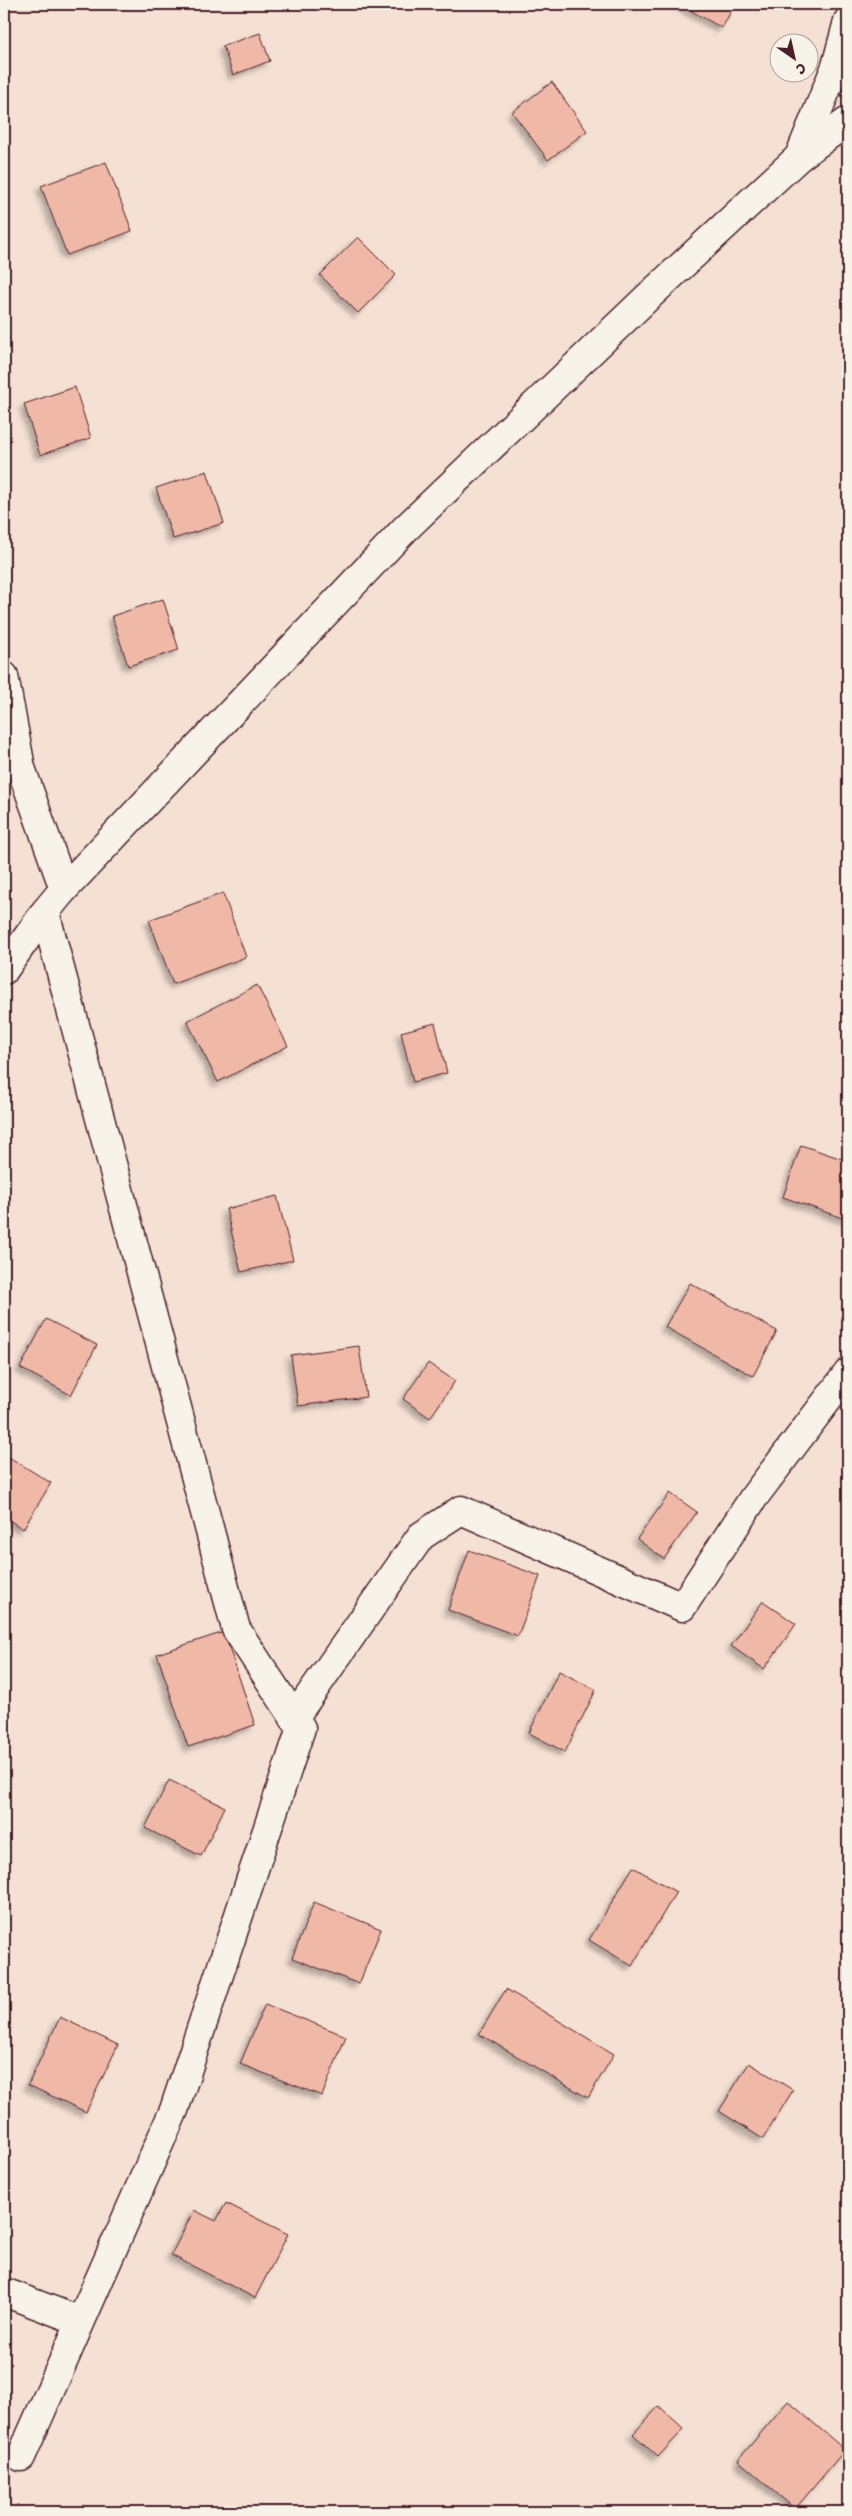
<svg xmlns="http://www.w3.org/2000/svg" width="852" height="2516" viewBox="0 0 852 2516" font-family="'Shantell Sans',sans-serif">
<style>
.building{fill:#f0b8a6;stroke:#4a1f2b;filter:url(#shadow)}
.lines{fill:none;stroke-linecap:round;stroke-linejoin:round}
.minor-casing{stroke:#4a1f2b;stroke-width:31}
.minor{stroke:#f7f3e8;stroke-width:28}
</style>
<defs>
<filter id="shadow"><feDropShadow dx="-4.5" dy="4.5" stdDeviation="2.5" flood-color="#0004"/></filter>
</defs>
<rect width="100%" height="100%" fill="#f5e1d4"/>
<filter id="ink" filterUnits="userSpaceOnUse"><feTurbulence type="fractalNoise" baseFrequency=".02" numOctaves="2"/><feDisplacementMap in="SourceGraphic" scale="10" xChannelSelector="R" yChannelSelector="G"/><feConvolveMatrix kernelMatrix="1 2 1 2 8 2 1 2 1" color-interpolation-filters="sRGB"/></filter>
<g filter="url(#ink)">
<g class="building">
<path d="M 679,4 L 735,4 L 722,28 Z"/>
<path d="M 260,33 L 270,61 L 233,75 L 223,46 Z"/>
<path d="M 552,82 L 587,131 L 548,160 L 512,112 Z"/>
<path d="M 106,162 L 132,231 L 67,255 L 41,186 Z"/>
<path d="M 358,237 L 396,275 L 358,313 L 320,275 Z"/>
<path d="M 75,387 L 91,438 L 40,455 L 24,404 Z"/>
<path d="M 207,471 L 224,523 L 173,539 L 156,488 Z"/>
<path d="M 163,599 L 179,650 L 128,666 L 112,616 Z"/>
<path d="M 223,893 L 246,957 L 173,984 L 149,920 Z"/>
<path d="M 257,985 L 288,1046 L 218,1082 L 187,1021 Z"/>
<path d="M 435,1023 L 447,1073 L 413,1082 L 401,1032 Z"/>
<path d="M 801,1145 L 848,1161 L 848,1220 L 783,1197 Z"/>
<path d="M 277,1196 L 293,1260 L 241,1272 L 226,1209 Z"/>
<path d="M 690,1283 L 777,1331 L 753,1376 L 665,1327 Z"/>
<path d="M 46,1319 L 97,1345 L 71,1395 L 20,1368 Z"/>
<path d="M 359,1346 L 366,1397 L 298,1406 L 291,1355 Z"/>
<path d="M 428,1363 L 455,1381 L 430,1418 L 403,1399 Z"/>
<path d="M 4,1454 L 51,1483 L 23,1529 L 4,1517 Z"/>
<path d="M 670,1493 L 697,1512 L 664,1559 L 637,1539 Z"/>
<path d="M 469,1550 L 540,1576 L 518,1636 L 448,1610 Z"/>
<path d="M 763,1601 L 796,1624 L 764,1669 L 731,1646 Z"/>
<path d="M 224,1632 L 255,1725 L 188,1747 L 157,1654 Z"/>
<path d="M 559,1671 L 596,1690 L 565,1752 L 529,1733 Z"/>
<path d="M 169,1780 L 225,1807 L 201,1856 L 145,1828 Z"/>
<path d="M 633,1867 L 676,1892 L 632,1966 L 589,1940 Z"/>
<path d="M 314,1902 L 381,1929 L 359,1984 L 292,1958 Z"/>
<path d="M 506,1989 L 614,2054 L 588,2098 L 479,2034 Z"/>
<path d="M 265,2004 L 346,2036 L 322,2096 L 240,2064 Z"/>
<path d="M 60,2017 L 118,2045 L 86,2112 L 28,2085 Z"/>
<path d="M 749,2063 L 793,2090 L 763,2139 L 719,2111 Z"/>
<path d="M 226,2203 L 288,2234 L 255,2298 L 171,2255 L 194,2210 L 216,2221 Z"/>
<path d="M 788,2401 L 845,2450 L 795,2509 L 738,2460 Z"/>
<path d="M 659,2406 L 684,2429 L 658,2457 L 633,2434 Z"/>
</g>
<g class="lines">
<g class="minor-casing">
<g id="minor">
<path d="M 799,157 L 836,66 L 848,21"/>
<path d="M 4,676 L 21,768 L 64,889"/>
<path d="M 4,970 L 45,912 L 64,889 L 406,528 L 649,296 L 799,157 L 848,121"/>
<path d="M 294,1718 L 421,1536 L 461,1510 L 682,1607 L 754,1497 L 848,1373"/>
<path d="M 4,2292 L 80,2321"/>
<path d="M 21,2457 L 174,2110 L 301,1728 L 236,1629 L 45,912"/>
</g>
</g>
<use href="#minor" class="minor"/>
</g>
</g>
<rect width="852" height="2516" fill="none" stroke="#f7f3e8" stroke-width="20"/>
<rect x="10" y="10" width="832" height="2496" fill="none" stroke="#4a1f2b" stroke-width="2" filter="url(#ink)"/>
<g transform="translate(794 58) rotate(146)"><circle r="24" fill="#f7f3e8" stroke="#b29e9c"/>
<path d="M0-4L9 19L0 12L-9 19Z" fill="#4a1f2b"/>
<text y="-8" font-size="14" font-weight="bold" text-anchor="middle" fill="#4a1f2b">С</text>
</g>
</svg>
